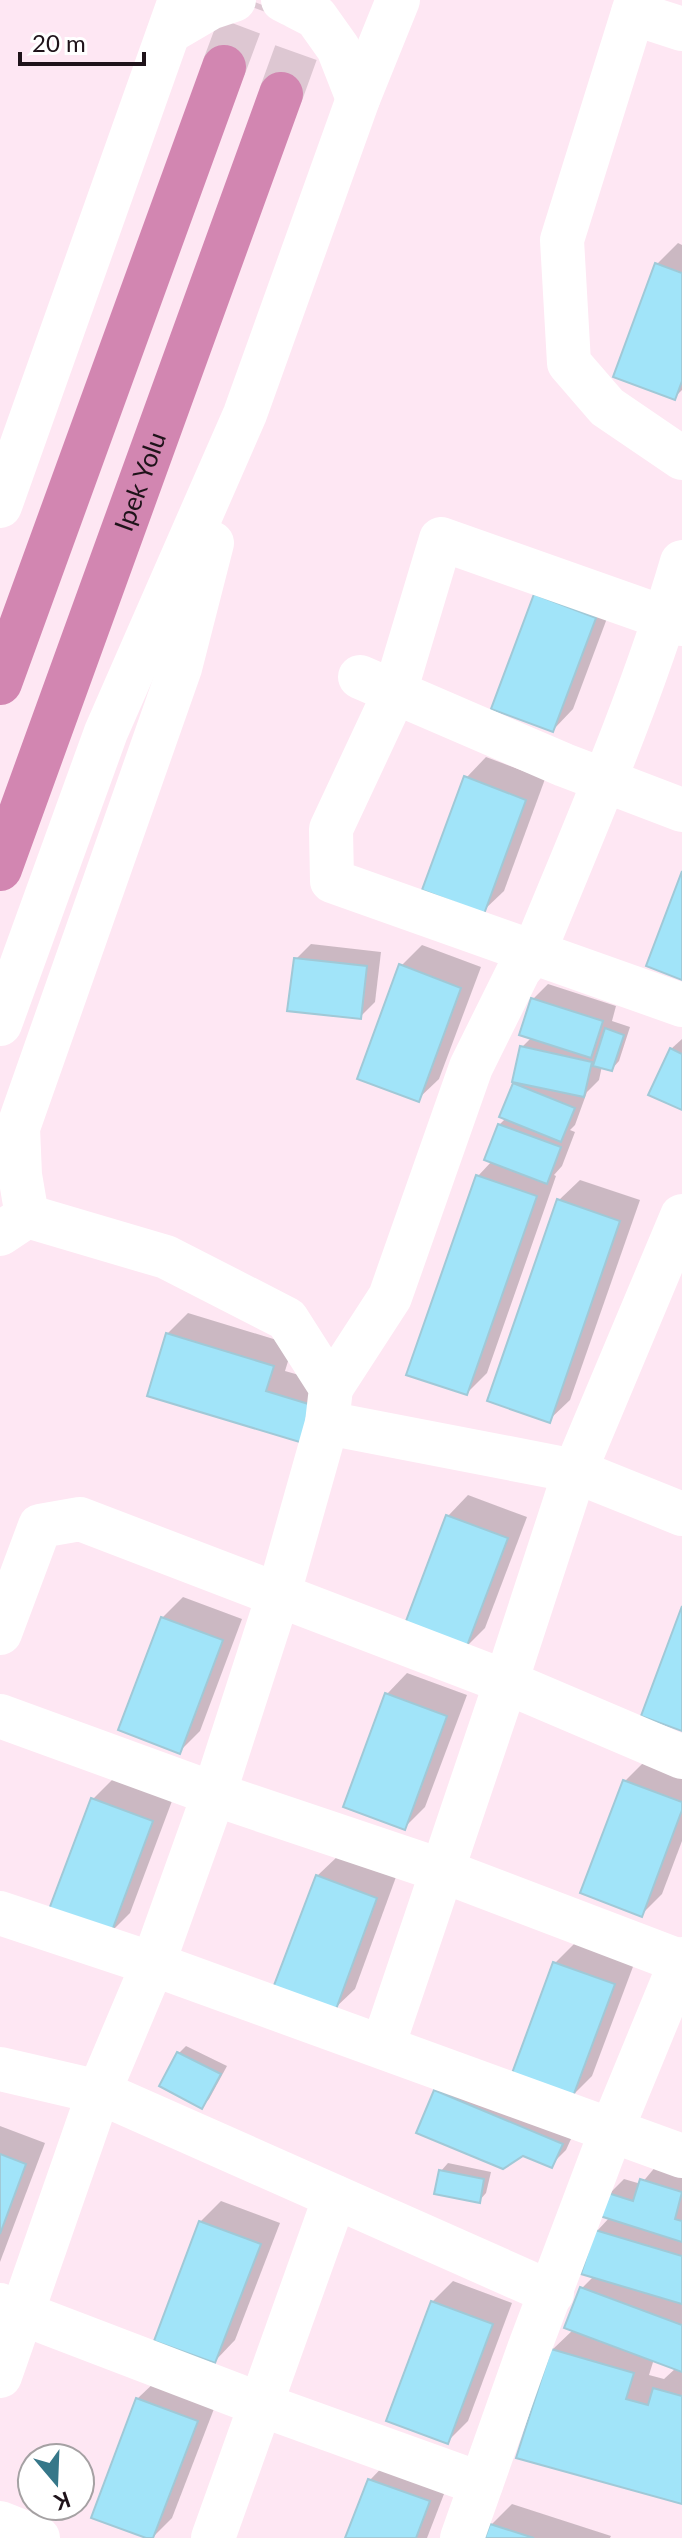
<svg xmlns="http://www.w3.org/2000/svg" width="682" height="2538" viewBox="0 0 682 2538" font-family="Lato,sans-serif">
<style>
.shadow{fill:#0003;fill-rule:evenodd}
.building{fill:#a1e4f9;stroke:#a0c9d7;stroke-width:2}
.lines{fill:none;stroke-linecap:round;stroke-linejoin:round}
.highway-tunnel{stroke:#ddc7d2;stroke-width:44;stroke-dasharray:44 22;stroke-linecap:butt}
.minor{stroke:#fff;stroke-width:44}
.highway{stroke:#d286b1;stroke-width:44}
.labels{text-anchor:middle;stroke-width:6;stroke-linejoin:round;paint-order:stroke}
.street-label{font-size:26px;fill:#1f131a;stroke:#fff}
</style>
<rect width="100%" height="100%" fill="#fee7f3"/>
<g class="shadow">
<path d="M 678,243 L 682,245 L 682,390 L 674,398 L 657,264 Z"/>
<path d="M 536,596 L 615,597 L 573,709 L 553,730 Z"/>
<path d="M 486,757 L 545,779 L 504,891 L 483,911 L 466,778 Z"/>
<path d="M 311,944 L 381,952 L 375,1002 L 360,1017 L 296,959 Z"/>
<path d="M 422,945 L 481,967 L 439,1079 L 418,1099 L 401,966 Z"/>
<path d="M 548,984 L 616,1006 L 612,1021 L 630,1027 L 619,1061 L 612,1069 L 602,1066 L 599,1080 L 587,1092 L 575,1125 L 570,1130 L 575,1132 L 562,1166 L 554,1175 L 556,1176 L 487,1373 L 467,1393 L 478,1176 L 492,1161 L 499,1125 L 506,1118 L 517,1081 L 522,1047 L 532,1037 L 533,999 Z"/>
<path d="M 682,1039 L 682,1108 L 671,1049 Z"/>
<path d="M 580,1180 L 640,1200 L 570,1400 L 549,1420 L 559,1200 Z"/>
<path d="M 188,1313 L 293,1345 L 285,1371 L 334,1385 L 302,1441 L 167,1334 Z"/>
<path d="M 468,1495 L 527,1517 L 485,1628 L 464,1649 L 448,1516 Z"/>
<path d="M 183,1597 L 242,1619 L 200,1731 L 180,1751 L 162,1618 Z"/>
<path d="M 407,1673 L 467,1695 L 425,1807 L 404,1828 L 387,1694 Z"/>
<path d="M 645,1761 L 682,1774 L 682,1841 L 662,1894 L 642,1914 L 625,1781 Z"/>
<path d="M 113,1779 L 172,1801 L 130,1913 L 110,1933 L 93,1799 Z"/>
<path d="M 338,1856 L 396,1877 L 355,1989 L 334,2009 L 317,1876 Z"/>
<path d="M 576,1942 L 634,1964 L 592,2076 L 572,2096 L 555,1963 Z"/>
<path d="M 186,2046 L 227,2066 L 209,2099 L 201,2107 L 179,2053 Z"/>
<path d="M 451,2076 L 576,2128 L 566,2150 L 551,2165 L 436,2091 Z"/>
<path d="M 0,2126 L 45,2143 L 0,2262 Z"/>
<path d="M 448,2163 L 491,2172 L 486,2193 L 479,2201 L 441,2171 Z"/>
<path d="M 657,2165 L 682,2173 L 682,2502 L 552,2350 L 574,2329 L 567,2327 L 582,2288 L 594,2276 L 597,2231 L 610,2217 L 609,2194 L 624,2179 L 641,2184 ZM 654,2359 L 676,2368 L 664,2379 L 649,2375 Z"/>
<path d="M 221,2201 L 280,2223 L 235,2340 L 215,2361 L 200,2222 Z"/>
<path d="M 453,2281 L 512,2303 L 468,2421 L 447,2442 L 432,2302 Z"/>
<path d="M 158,2379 L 217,2401 L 172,2518 L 152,2538 L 137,2399 Z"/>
<path d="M 390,2459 L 449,2481 L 427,2538 L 348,2538 L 370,2480 Z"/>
<path d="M 512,2504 L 611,2536 L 610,2538 L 487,2538 L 491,2525 Z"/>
</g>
<g class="building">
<path d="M 655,263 L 682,273 L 682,381 L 675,400 L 613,377 Z"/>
<path d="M 534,594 L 596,618 L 553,732 L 491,709 Z"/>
<path d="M 464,776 L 526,800 L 484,914 L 422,890 Z"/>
<path d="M 682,871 L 682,980 L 646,966 Z"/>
<path d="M 294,958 L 367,966 L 361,1019 L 287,1011 Z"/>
<path d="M 399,964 L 461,988 L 419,1102 L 357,1079 Z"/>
<path d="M 531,998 L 603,1021 L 591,1058 L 519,1035 Z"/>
<path d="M 605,1028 L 624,1035 L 612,1071 L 593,1066 Z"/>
<path d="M 520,1046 L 592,1062 L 584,1097 L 512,1082 Z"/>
<path d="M 670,1048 L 682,1054 L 682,1110 L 648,1095 Z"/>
<path d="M 513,1083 L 575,1108 L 561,1142 L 499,1117 Z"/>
<path d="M 498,1124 L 561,1147 L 547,1184 L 484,1160 Z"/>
<path d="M 476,1175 L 537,1196 L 467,1395 L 406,1375 Z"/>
<path d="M 557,1199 L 620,1221 L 550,1423 L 487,1401 Z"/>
<path d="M 166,1333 L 274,1366 L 266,1391 L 315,1406 L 303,1443 L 147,1396 Z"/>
<path d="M 446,1515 L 508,1538 L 465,1651 L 403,1629 Z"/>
<path d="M 682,1606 L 682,1731 L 641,1716 Z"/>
<path d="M 161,1617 L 223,1640 L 180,1754 L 118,1730 Z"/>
<path d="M 385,1693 L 447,1716 L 405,1830 L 343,1807 Z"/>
<path d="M 623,1780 L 682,1802 L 682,1810 L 642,1917 L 580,1893 Z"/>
<path d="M 91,1798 L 153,1821 L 110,1936 L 48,1912 Z"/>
<path d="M 316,1875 L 377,1898 L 335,2012 L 273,1988 Z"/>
<path d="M 553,1962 L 615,1984 L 572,2099 L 511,2076 Z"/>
<path d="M 177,2052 L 221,2074 L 202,2109 L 159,2086 Z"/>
<path d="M 434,2090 L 563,2144 L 552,2168 L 523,2156 L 503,2169 L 416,2133 Z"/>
<path d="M 0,2154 L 26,2164 L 0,2234 Z"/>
<path d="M 439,2170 L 484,2179 L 480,2203 L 434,2194 Z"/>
<path d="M 640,2179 L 682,2192 L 675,2219 L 682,2221 L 682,2242 L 600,2216 L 608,2193 L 633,2201 Z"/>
<path d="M 199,2221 L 261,2244 L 215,2363 L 154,2341 Z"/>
<path d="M 595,2230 L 682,2256 L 682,2304 L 581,2274 Z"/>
<path d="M 580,2287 L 682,2325 L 682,2372 L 564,2328 Z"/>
<path d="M 431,2301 L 493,2324 L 448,2444 L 386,2421 Z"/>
<path d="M 551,2349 L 634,2373 L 626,2399 L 648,2405 L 653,2388 L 682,2396 L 682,2504 L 516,2458 Z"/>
<path d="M 136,2398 L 198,2421 L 153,2538 L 146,2538 L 91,2518 Z"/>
<path d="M 368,2479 L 430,2501 L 416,2538 L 345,2538 Z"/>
<path d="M 490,2524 L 534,2538 L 485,2538 Z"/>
</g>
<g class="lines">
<g class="highway-tunnel">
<path d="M 224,67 L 249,0"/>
<path d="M 281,94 L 315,0"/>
</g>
<g class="minor">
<path d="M 283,0 L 316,17 L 338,48 L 358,99"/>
<path d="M 637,0 L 562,240 L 569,363 L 607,407 L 682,458"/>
<path d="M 633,13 L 682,29"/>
<path d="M 169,32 L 210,8 L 234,0"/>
<path d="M 0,506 L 180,0"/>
<path d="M 682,624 L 441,539 L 395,692 L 331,829 L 332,881 L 682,1005"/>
<path d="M 360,677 L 564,765 L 682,810"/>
<path d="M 0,1024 L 106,732 L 245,414 L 358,99 L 398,0"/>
<path d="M 27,1216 L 20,1175 L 18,1128 L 180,668 L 212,543"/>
<path d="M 0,1234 L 27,1216 L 166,1257 L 287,1319 L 331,1388 L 327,1423 L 279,1593 L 214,1794 L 153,1964 L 99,2092 L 0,2376"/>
<path d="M 331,1388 L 390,1297 L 471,1067 L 519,970 L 534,952 C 587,823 643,695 682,562"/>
<path d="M 327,1423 L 575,1471 L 682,1514"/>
<path d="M 0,1633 L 40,1526 L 80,1519 L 506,1682 L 682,1757"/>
<path d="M 0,1716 L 214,1794 L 443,1871 L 682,1962"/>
<path d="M 0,1913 L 153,1964 L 682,2156"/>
<path d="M 383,2046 L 506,1682 L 575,1471 L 682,1216"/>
<path d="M 0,2069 L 99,2092 L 552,2293"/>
<path d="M 0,2305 L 259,2404 L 481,2484"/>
<path d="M 0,2523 L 38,2538"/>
<path d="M 213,2538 L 335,2197"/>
<path d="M 462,2538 L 529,2349 L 612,2129 L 682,1959"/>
</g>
<g class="highway">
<path d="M 0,683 L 224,67"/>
<path id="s1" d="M 0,869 L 281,94"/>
</g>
</g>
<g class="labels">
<g class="street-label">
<text dy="9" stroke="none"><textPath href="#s1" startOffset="412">Ipek Yolu</textPath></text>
</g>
</g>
<g transform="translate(56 2482) rotate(161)"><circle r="38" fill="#ffffff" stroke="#a5a1a3" stroke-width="2"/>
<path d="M0-6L14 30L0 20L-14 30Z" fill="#367789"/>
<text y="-12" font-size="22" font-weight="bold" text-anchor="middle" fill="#1f131a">K</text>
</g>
<path d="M20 52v12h124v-12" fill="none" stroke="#1f131a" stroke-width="4"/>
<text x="32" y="52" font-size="24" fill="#1f131a" stroke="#ffffff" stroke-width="6" paint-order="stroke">20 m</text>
</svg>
